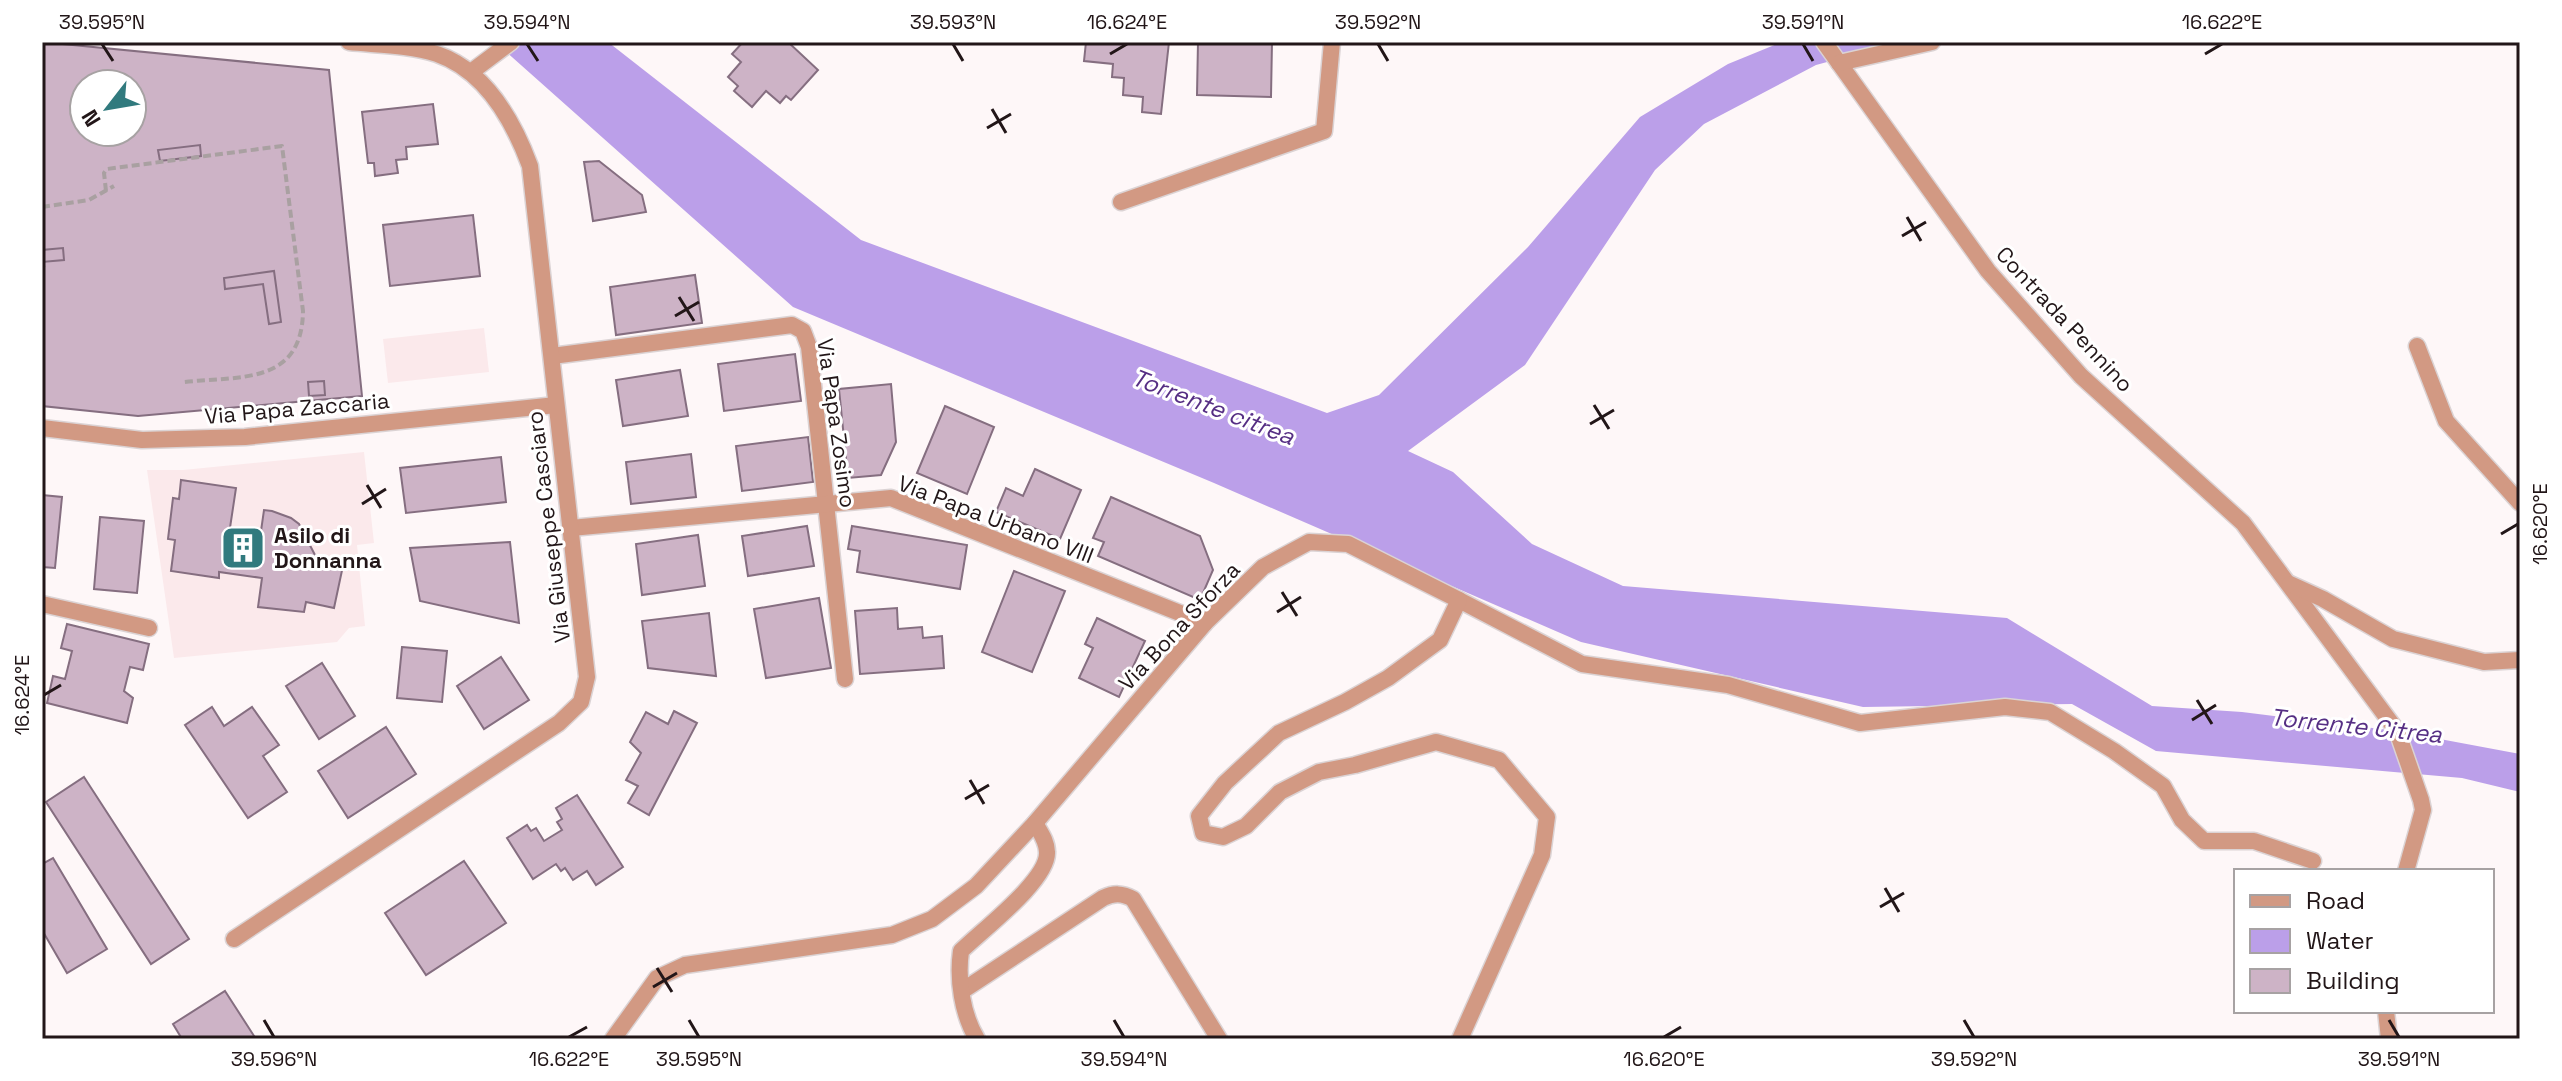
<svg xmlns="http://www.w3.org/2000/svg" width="2562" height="1081" viewBox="0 0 2562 1081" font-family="'Space Grotesk',sans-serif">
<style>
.built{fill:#fbe9eb}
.water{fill:#bb9fe9}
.building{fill:#cdb3c6;stroke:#856e80;stroke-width:2;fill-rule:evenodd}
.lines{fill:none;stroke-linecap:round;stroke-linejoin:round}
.minor-casing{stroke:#dbd3d4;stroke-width:19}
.path{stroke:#a9a0a1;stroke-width:4;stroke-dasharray:8 4;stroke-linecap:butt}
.minor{stroke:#d29983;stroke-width:16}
.ticks{fill:none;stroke:#221618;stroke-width:3}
.labels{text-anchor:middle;stroke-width:6;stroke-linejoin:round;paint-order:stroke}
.street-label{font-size:22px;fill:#221618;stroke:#fff}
.poi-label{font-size:22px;font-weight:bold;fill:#221618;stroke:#fff;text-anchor:start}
.water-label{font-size:24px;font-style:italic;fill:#562f84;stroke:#fff}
.neatline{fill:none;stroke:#221618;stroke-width:3}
.ticks-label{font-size:20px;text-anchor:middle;fill:#221618}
</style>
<rect width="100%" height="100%" fill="#fef7f8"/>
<g class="built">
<path d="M 484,328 L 489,372 L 388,383 L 383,339 Z"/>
<path d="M 364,452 L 374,543 L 357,545 L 365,626 L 349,628 L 337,642 L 174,658 L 147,470 L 183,470 Z"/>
</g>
<path class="water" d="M 495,42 L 608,42 L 861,240 L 1327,413 L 1379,395 L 1528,247 L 1640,117 L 1728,64 L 1782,42 L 1901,42 L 1816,65 L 1704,124 L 1655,170 L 1525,365 L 1408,451 L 1453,472 L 1532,544 L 1623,586 L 2007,618 L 2152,706 L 2242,712 L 2397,731 L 2520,754 L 2520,792 L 2462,778 L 2156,751 L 2072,704 L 1863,707 L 1581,642 L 1214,483 L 793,307 Z"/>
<g class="building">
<path d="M 42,42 L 329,70 L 362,396 L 138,416 L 42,406 ZM 84,84 L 132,84 L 132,132 L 84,132 Z"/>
<path d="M 743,42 L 788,42 L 818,70 L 791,100 L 786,96 L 780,103 L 766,91 L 752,107 L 734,91 L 738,86 L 728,77 L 741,62 L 732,54 Z"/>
<path d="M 1086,42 L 1169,42 L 1161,114 L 1142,112 L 1143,97 L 1123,95 L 1124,78 L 1112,77 L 1113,64 L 1084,61 Z"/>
<path d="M 1198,42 L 1272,42 L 1271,97 L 1197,95 Z"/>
<path d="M 433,104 L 438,144 L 406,147 L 407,159 L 396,160 L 398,173 L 375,176 L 374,163 L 368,163 L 362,112 Z"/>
<path d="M 200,145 L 201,156 L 160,161 L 158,150 Z"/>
<path d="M 599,161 L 642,195 L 646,212 L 593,221 L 584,162 Z"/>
<path d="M 473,215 L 480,276 L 390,286 L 383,225 Z"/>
<path d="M 63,248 L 64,260 L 42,262 L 42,250 Z"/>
<path d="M 274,271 L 281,322 L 269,324 L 263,284 L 225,289 L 224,278 Z"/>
<path d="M 695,275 L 702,323 L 616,335 L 610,287 Z"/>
<path d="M 795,354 L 801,401 L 724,411 L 718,364 Z"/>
<path d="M 680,370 L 688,416 L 623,426 L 616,380 Z"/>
<path d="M 324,381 L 325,395 L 309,396 L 308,382 Z"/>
<path d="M 891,384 L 896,442 L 881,475 L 848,478 L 839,389 Z"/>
<path d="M 945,406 L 994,427 L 967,494 L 917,473 Z"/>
<path d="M 808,437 L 813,482 L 742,491 L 736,446 Z"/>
<path d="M 691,454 L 696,497 L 631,504 L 626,462 Z"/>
<path d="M 501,457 L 506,502 L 406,513 L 400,468 Z"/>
<path d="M 1035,469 L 1081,490 L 1060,539 L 996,512 L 1006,488 L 1023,496 Z"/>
<path d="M 181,480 L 236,488 L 228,541 L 259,545 L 264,510 L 272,511 L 291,518 L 299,524 L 315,555 L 344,561 L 334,608 L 306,602 L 304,612 L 258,607 L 262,578 L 219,572 L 219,578 L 171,571 L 175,540 L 168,539 L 173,498 L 179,499 Z"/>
<path d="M 42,495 L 62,497 L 55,568 L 42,567 Z"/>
<path d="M 1111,497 L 1200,536 L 1213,570 L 1200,600 L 1098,556 L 1104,542 L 1093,538 Z"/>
<path d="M 100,517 L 144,521 L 137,593 L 94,589 Z"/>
<path d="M 807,526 L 814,566 L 748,576 L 742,536 Z"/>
<path d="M 852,526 L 967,545 L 960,589 L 857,572 L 860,551 L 848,549 Z"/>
<path d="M 698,535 L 705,586 L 642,595 L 636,544 Z"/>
<path d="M 510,542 L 519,623 L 420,601 L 410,548 Z"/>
<path d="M 1014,571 L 1065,591 L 1032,672 L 982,652 Z"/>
<path d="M 819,598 L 831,668 L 766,678 L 754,609 Z"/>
<path d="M 897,608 L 898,629 L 922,627 L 923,638 L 942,636 L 944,668 L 860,674 L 855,611 Z"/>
<path d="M 709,613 L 716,676 L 648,668 L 642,621 Z"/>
<path d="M 1097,618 L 1145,641 L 1119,697 L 1079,678 L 1093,648 L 1085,644 Z"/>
<path d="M 67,624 L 149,644 L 143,670 L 130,667 L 124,691 L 133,698 L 127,723 L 47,703 L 53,676 L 65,679 L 72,651 L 61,648 Z"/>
<path d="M 402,647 L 447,651 L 442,702 L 397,698 Z"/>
<path d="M 501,657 L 529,700 L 484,729 L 457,686 Z"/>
<path d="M 322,663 L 355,716 L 319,739 L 286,686 Z"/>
<path d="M 212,707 L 224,726 L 252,707 L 279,745 L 263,756 L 287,792 L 248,818 L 185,725 Z"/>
<path d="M 674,711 L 697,723 L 649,815 L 628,803 L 638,786 L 626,780 L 641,753 L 630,742 L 646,712 L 668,724 Z"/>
<path d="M 386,727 L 416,774 L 348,818 L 318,771 Z"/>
<path d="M 84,777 L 189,939 L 151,964 L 46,802 Z"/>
<path d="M 577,795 L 623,867 L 596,885 L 587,871 L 573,880 L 565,868 L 561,871 L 556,864 L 533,879 L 507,838 L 527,825 L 531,831 L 536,828 L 544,841 L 562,830 L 557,822 L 562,819 L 556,808 Z"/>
<path d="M 53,858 L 107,949 L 67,973 L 42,930 L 42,864 Z"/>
<path d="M 464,861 L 506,923 L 426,975 L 385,913 Z"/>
<path d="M 225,991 L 256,1039 L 182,1039 L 173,1024 Z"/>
</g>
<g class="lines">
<g class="minor-casing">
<g id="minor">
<path d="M 1824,42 L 1988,271 L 2081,376 L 2243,523 L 2397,731 L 2421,800 L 2423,810 L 2406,871"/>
<path d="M 1839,63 L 1932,42"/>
<path d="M 471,72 L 511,42"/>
<path d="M 1121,202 L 1324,131 L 1332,42"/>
<path d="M 2417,346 L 2446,421 L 2520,503"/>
<path d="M 552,356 L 792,325 L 803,331 L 809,347 L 845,679"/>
<path d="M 42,428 L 142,440 L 245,437 L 556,405"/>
<path d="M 571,528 L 891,498 L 1205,623"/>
<path d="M 2290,584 L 2323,599 L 2393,639 L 2484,662 L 2520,660"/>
<path d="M 1459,600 L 1582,664 L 1728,685 L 1860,723 L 2005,707 L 2050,712 L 2114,751 L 2163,786 L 2182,820 L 2204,841 L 2254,841 L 2313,861"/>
<path d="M 42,604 L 149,628"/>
<path d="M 234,939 L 559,723 L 581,702 L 587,677 L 530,166 C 513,120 486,71 437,54 C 409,45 378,45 349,42"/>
<path d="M 962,991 L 1103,898 C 1114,893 1122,893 1133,899 L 1219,1039"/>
<path d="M 2386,1011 L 2389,1039"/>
<path d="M 613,1039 L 657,978 L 685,965 L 892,935 L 932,919 L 976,886 L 1035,823 L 1205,623 L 1263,567 L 1309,542 L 1348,544 L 1459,600 L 1440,640 L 1388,678 L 1345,702 L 1279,733 L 1225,783 L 1199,816 L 1203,833 L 1223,837 L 1246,826 L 1280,792 L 1319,772 L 1355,765 L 1436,742 L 1499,760 L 1547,817 L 1542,855 L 1460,1039"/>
<path d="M 977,1039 C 962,1014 957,979 961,951 C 981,931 1049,880 1047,852 C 1047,841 1040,832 1035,823"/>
</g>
</g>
<g class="path">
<path d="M 106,191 L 104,173 L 107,169 L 282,146 L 303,311 C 302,385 240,376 184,382"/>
<path d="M 42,207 L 89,200 L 114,186"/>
<path d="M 42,266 L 45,265"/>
</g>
<use href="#minor" class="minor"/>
</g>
<path class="ticks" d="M 102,44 L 113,61M 527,44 L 538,61M 953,44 L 963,61M 1378,44 L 1388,61M 1803,44 L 1813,61M 1110,54 L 1127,44M 2205,54 L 2222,44M 992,109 L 1006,133M 987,128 L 1011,114M 1907,217 L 1921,241M 1902,236 L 1926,222M 679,297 L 694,321M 675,316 L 699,302M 1594,405 L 1609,429M 1590,424 L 1614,410M 367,485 L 381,508M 362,504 L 386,489M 2501,534 L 2518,524M 1282,592 L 1297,616M 1277,612 L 1301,597M 44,695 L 61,685M 2197,700 L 2212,724M 2192,720 L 2216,705M 970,780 L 984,804M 965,799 L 989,785M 1885,888 L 1899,912M 1880,907 L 1904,893M 657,968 L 672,992M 653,987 L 677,973M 264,1020 L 274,1037M 689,1020 L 699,1037M 1114,1020 L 1124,1037M 1964,1020 L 1974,1037M 2389,1020 L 2399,1037M 569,1037 L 587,1027M 1664,1037 L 1681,1027"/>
<defs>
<g id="building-square" transform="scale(2.3)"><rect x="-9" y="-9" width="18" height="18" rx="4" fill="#317a7e" stroke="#fff"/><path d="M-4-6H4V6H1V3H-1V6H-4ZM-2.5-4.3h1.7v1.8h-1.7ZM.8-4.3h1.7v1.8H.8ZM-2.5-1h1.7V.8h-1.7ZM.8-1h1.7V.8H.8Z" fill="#fff"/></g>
</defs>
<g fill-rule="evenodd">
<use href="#building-square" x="243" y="548"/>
</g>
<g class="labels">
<g class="street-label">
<text transform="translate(2065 319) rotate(47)" y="8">Contrada Pennino</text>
<text transform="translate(297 408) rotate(-5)" y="8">Via Papa Zaccaria</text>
<text transform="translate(837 423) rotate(82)" y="8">Via Papa Zosimo</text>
<text transform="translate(996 519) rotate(21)" y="8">Via Papa Urbano VIII</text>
<text transform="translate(548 527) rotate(-97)" y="8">Via Giuseppe Casciaro</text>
<text transform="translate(1179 626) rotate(-47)" y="8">Via Bona Sforza</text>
</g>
<g class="poi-label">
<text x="274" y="543">Asilo di<tspan x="274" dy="25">Donnanna</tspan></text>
</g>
<g class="water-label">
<text transform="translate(1213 407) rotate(21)" y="8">Torrente citrea</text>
<text transform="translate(2356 726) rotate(6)" y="8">Torrente Citrea</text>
</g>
</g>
<rect width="2562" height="1081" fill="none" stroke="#ffffff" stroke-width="88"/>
<rect x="2234" y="869" width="260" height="144" fill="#ffffff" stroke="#a7a2a3" stroke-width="2"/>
<rect x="2250" y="895" width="40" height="12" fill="#d29983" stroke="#a7a2a3" stroke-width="2"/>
<text x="2306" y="909" font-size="24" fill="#221618">Road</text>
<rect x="2250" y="929" width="40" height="24" fill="#bb9fe9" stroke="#a7a2a3" stroke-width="2"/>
<text x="2306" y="949" font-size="24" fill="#221618">Water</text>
<rect x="2250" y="969" width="40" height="24" fill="#cdb3c6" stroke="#a7a2a3" stroke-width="2"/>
<text x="2306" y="989" font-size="24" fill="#221618">Building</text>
<g transform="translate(108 108) rotate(239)"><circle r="38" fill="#ffffff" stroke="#a7a2a3" stroke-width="2"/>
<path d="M0-6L14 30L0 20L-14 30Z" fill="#317a7e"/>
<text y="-12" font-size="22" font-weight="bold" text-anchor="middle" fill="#221618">N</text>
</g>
<rect x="44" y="44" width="2474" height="993" class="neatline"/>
<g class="ticks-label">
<text x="102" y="29">39.595°N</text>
<text x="527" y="29">39.594°N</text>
<text x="953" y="29">39.593°N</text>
<text x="1127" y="29">16.624°E</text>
<text x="1378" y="29">39.592°N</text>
<text x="1803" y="29">39.591°N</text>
<text x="2222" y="29">16.622°E</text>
<text transform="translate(2540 524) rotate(-90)" y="7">16.620°E</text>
<text transform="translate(22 695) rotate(-90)" y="7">16.624°E</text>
<text x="274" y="1066">39.596°N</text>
<text x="569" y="1066">16.622°E</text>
<text x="699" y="1066">39.595°N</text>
<text x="1124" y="1066">39.594°N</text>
<text x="1664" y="1066">16.620°E</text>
<text x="1974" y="1066">39.592°N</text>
<text x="2399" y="1066">39.591°N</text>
</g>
</svg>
